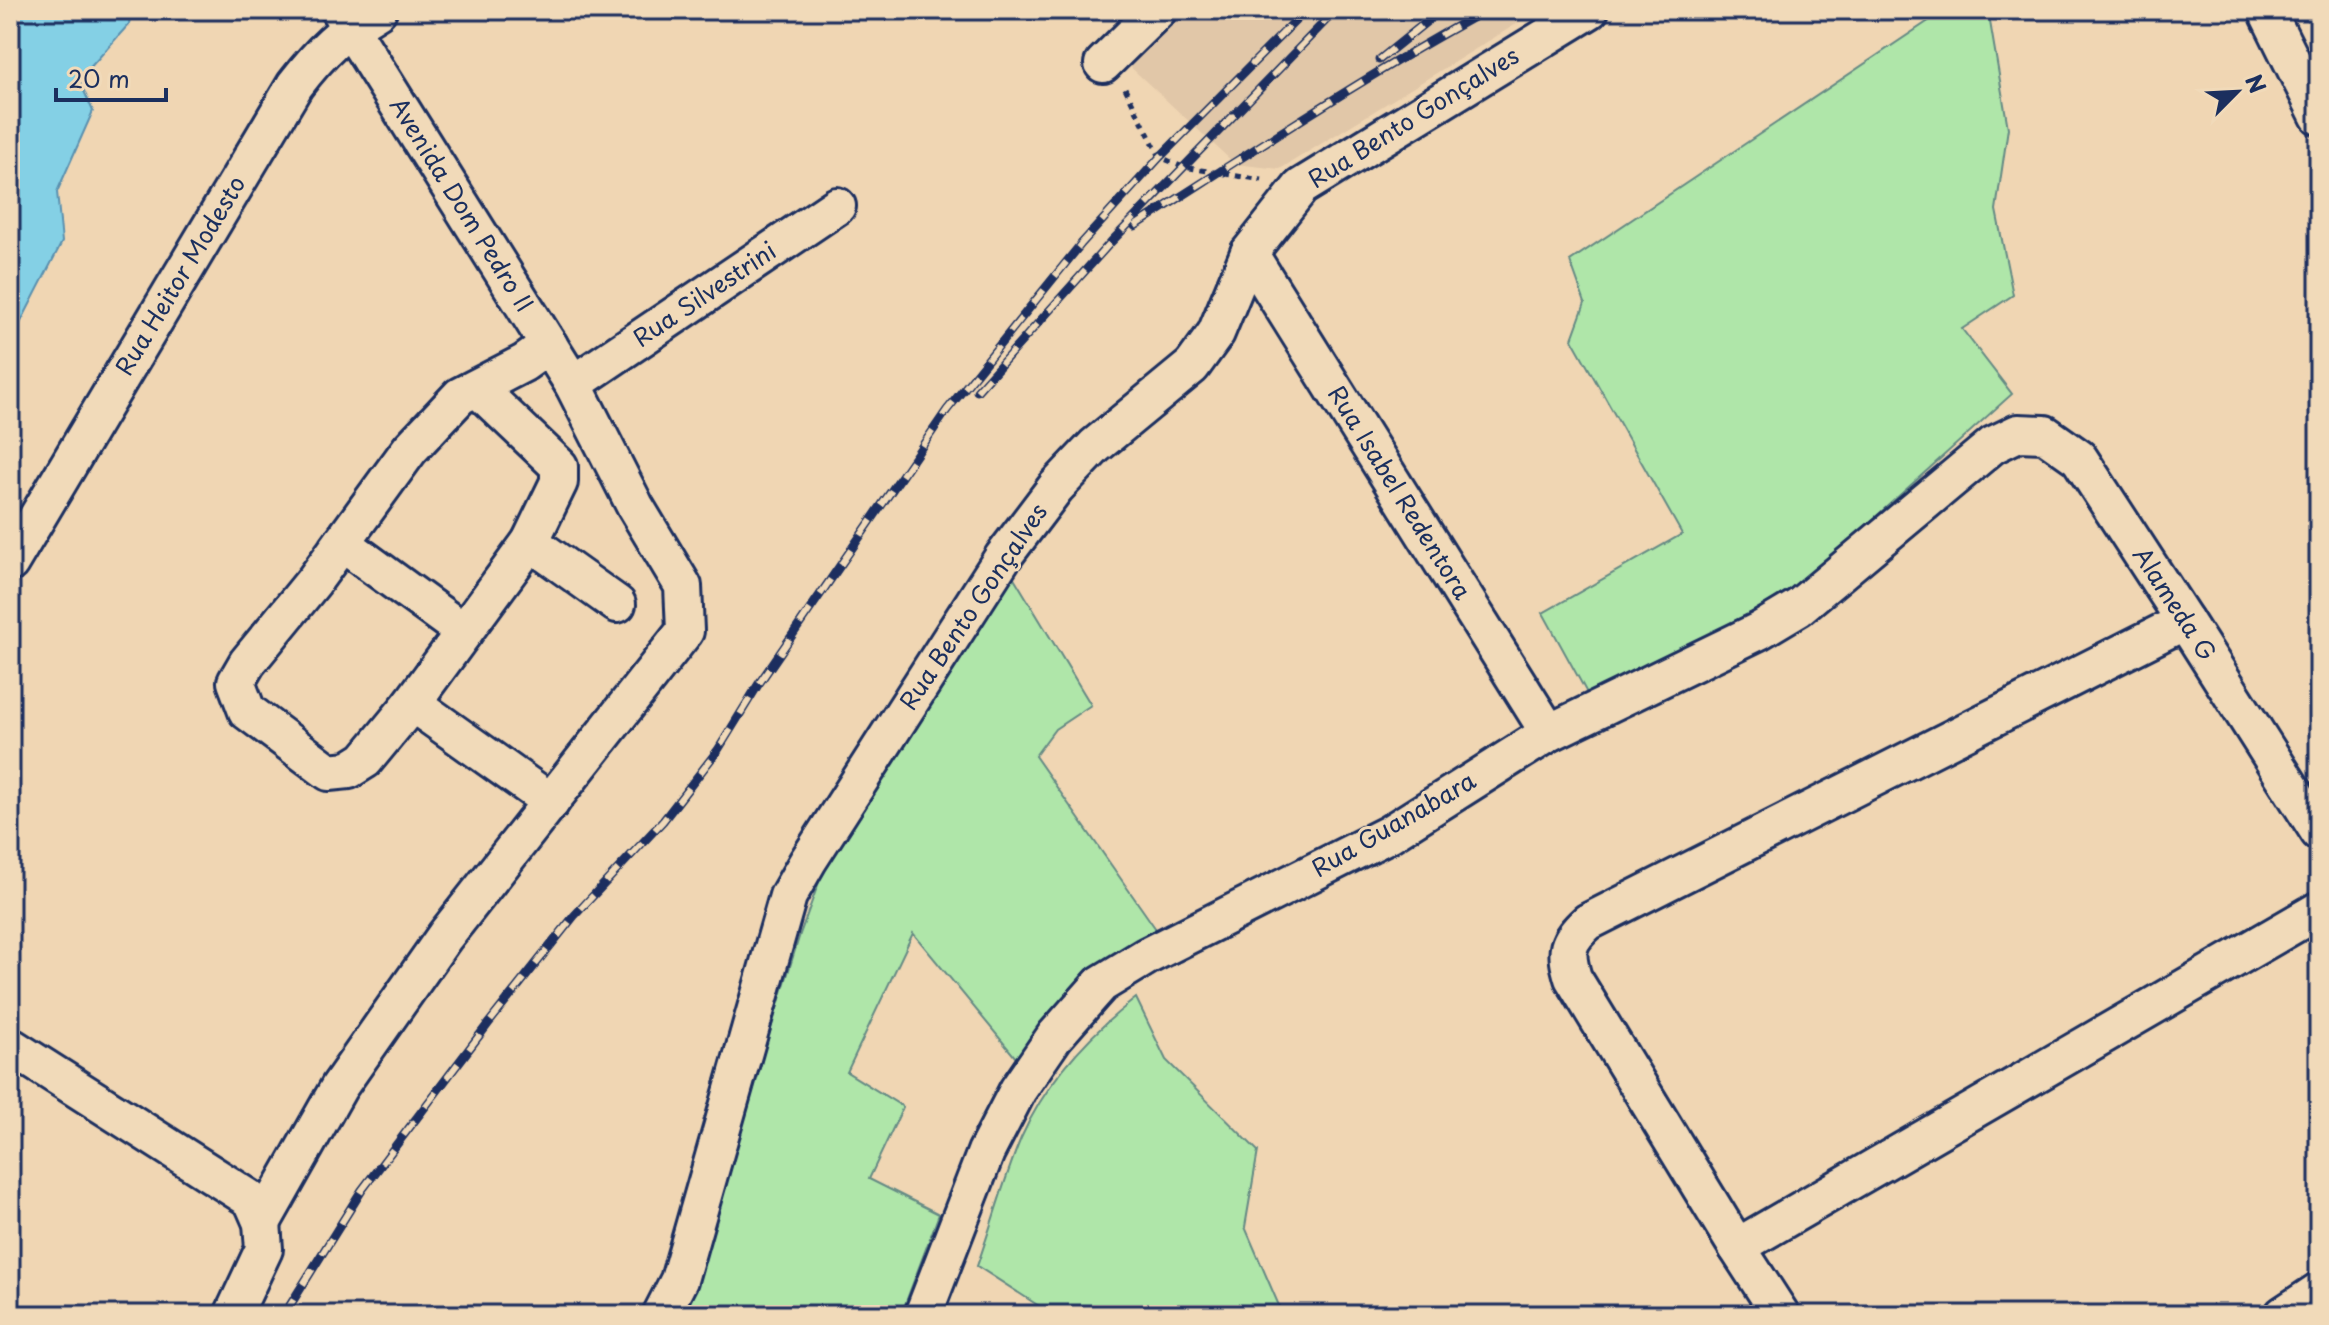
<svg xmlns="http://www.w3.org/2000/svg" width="2329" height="1325" viewBox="0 0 2329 1325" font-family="'Playpen Sans',sans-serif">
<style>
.built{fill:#e1c7a8}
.green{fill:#afe6a9;stroke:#658a84;stroke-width:2}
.water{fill:#84d0e5;stroke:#5a90af;stroke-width:2}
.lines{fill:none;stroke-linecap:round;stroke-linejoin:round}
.minor-casing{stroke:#1b2f5e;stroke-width:42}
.path{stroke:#1b2f5e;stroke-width:5;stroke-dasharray:6 6;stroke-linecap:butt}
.minor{stroke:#f1dab9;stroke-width:36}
.rail-casing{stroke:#1b2f5e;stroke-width:9}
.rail{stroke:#f1dab9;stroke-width:6;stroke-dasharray:18;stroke-linecap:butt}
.labels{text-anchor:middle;stroke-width:6;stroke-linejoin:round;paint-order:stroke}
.street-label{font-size:24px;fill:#1b2f5e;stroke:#f1dab9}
</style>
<rect width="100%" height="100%" fill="#f0d6b3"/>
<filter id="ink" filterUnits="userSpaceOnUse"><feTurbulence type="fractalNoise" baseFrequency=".0125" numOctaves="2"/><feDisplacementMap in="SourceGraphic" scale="16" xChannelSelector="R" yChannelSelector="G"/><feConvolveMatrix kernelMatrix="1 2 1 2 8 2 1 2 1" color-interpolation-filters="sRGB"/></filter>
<g filter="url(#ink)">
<path class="built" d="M 1175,10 L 1539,10 L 1280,169 L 1235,164 L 1125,62 Z"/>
<g class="green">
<path d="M 1945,10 L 1988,10 L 2008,128 L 1996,210 L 2013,295 L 1962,329 L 2012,394 L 1811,575 L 1757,610 L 1588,695 L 1543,613 L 1682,534 L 1572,339 L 1585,303 L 1570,261 Z"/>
<path d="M 1010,571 L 1091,705 L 1055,729 L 1035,756 L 1158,932 L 1020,1063 L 913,933 L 847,1072 L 903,1107 L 869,1179 L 939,1214 L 901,1315 L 678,1315 L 689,1294 L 800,934 L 823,871 Z"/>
<path d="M 1136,998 L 1166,1060 L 1258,1151 L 1245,1227 L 1283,1315 L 1053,1315 L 977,1266 C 992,1224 1004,1179 1021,1138 C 1046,1082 1088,1035 1136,998 Z"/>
</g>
<path class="water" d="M 10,10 L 131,10 L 129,24 L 79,80 L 93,111 L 57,192 L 62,242 L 10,343 Z"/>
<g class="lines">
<g class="minor-casing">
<g id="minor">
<path d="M 2269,10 L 2269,15 L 2319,116"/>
<path d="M 1103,64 L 1158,10"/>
<path d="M 1249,253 L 1549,733"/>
<path d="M 573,384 L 837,206"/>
<path d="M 477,388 L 559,466 L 559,482 L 530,542 L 412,703 L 365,760 L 349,770 L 329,772 L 247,711 L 236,682 L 247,663 L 314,581 L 410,449 L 460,396 L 524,363 L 549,345"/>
<path d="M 530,542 L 617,604"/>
<path d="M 342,543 L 464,632"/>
<path d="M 10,563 L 295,85 C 321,51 341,32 378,10"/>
<path d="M 412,703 L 551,802"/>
<path d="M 10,1046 L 252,1200 L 262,1223 L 264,1249 L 233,1315"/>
<path d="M 262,1223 L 339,1087 L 445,936 L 685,631 L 683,586 L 635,506 L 573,384 L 339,10"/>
<path d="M 1737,1247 L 2319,910"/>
<path d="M 661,1315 L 679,1280 L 788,896 L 808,861 L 1003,557 L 1056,487 L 1095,446 L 1192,366 L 1216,333 L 1249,253 L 1301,187 L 1590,10"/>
<path d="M 923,1315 L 986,1152 L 1018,1090 L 1055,1036 L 1101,984 L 1147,956 L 1389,834 L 1549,733 L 1759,631 L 1799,607 L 1993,445 L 2018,433 L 2045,434 L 2079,458 L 2185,621 L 2319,832"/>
<path d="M 1781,1315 L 1737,1247 L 1573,978 C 1565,951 1566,942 1588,922 L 2185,621"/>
<path d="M 2283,1315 L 2319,1291"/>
</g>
</g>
<path class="path" d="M 1125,88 L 1160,157 L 1183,167 L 1262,180"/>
<use href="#minor" class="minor"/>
<g class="rail-casing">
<g id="rail">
<path d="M 1379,60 L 1441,10"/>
<path d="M 1135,226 C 1251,152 1365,76 1486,10"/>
<path d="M 977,391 L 1111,242 L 1336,10"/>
<path d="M 284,1315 L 362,1190 L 488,1024 L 574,916 L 663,821 L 718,750 L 758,685 L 947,410 L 1081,244 L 1160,157 L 1306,10"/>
</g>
</g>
<use href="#rail" class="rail"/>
</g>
</g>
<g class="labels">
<g class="street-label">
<text transform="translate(1414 118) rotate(-32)" y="8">Rua Bento Gonçalves</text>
<text transform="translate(461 205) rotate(58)" y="8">Avenida Dom Pedro II</text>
<text transform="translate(181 276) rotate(-59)" y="8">Rua Heitor Modesto</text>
<text transform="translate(705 295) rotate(-34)" y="8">Rua Silvestrini</text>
<text transform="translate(1399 493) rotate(58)" y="8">Rua Isabel Redentora</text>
<text transform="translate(2174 604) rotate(57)" y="8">Alameda G</text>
<text transform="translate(974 607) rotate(-56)" y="8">Rua Bento Gonçalves</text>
<text transform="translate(1394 825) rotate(-30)" y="8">Rua Guanabara</text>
</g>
</g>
<rect width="2329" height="1325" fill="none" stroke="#f1dab9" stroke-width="40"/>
<rect x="20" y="20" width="2289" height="1285" fill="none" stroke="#1b2f5e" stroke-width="3" filter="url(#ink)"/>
<g transform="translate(2237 92) rotate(66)" stroke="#f1dab9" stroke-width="6" paint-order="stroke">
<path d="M0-6L14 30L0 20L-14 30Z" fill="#1b2f5e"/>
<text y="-12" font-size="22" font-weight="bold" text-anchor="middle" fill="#1b2f5e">N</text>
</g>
<path d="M56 88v12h110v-12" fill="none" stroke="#1b2f5e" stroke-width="4"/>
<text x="68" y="88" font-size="24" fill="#1b2f5e" stroke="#f1dab9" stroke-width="6" paint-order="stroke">20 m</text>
</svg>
